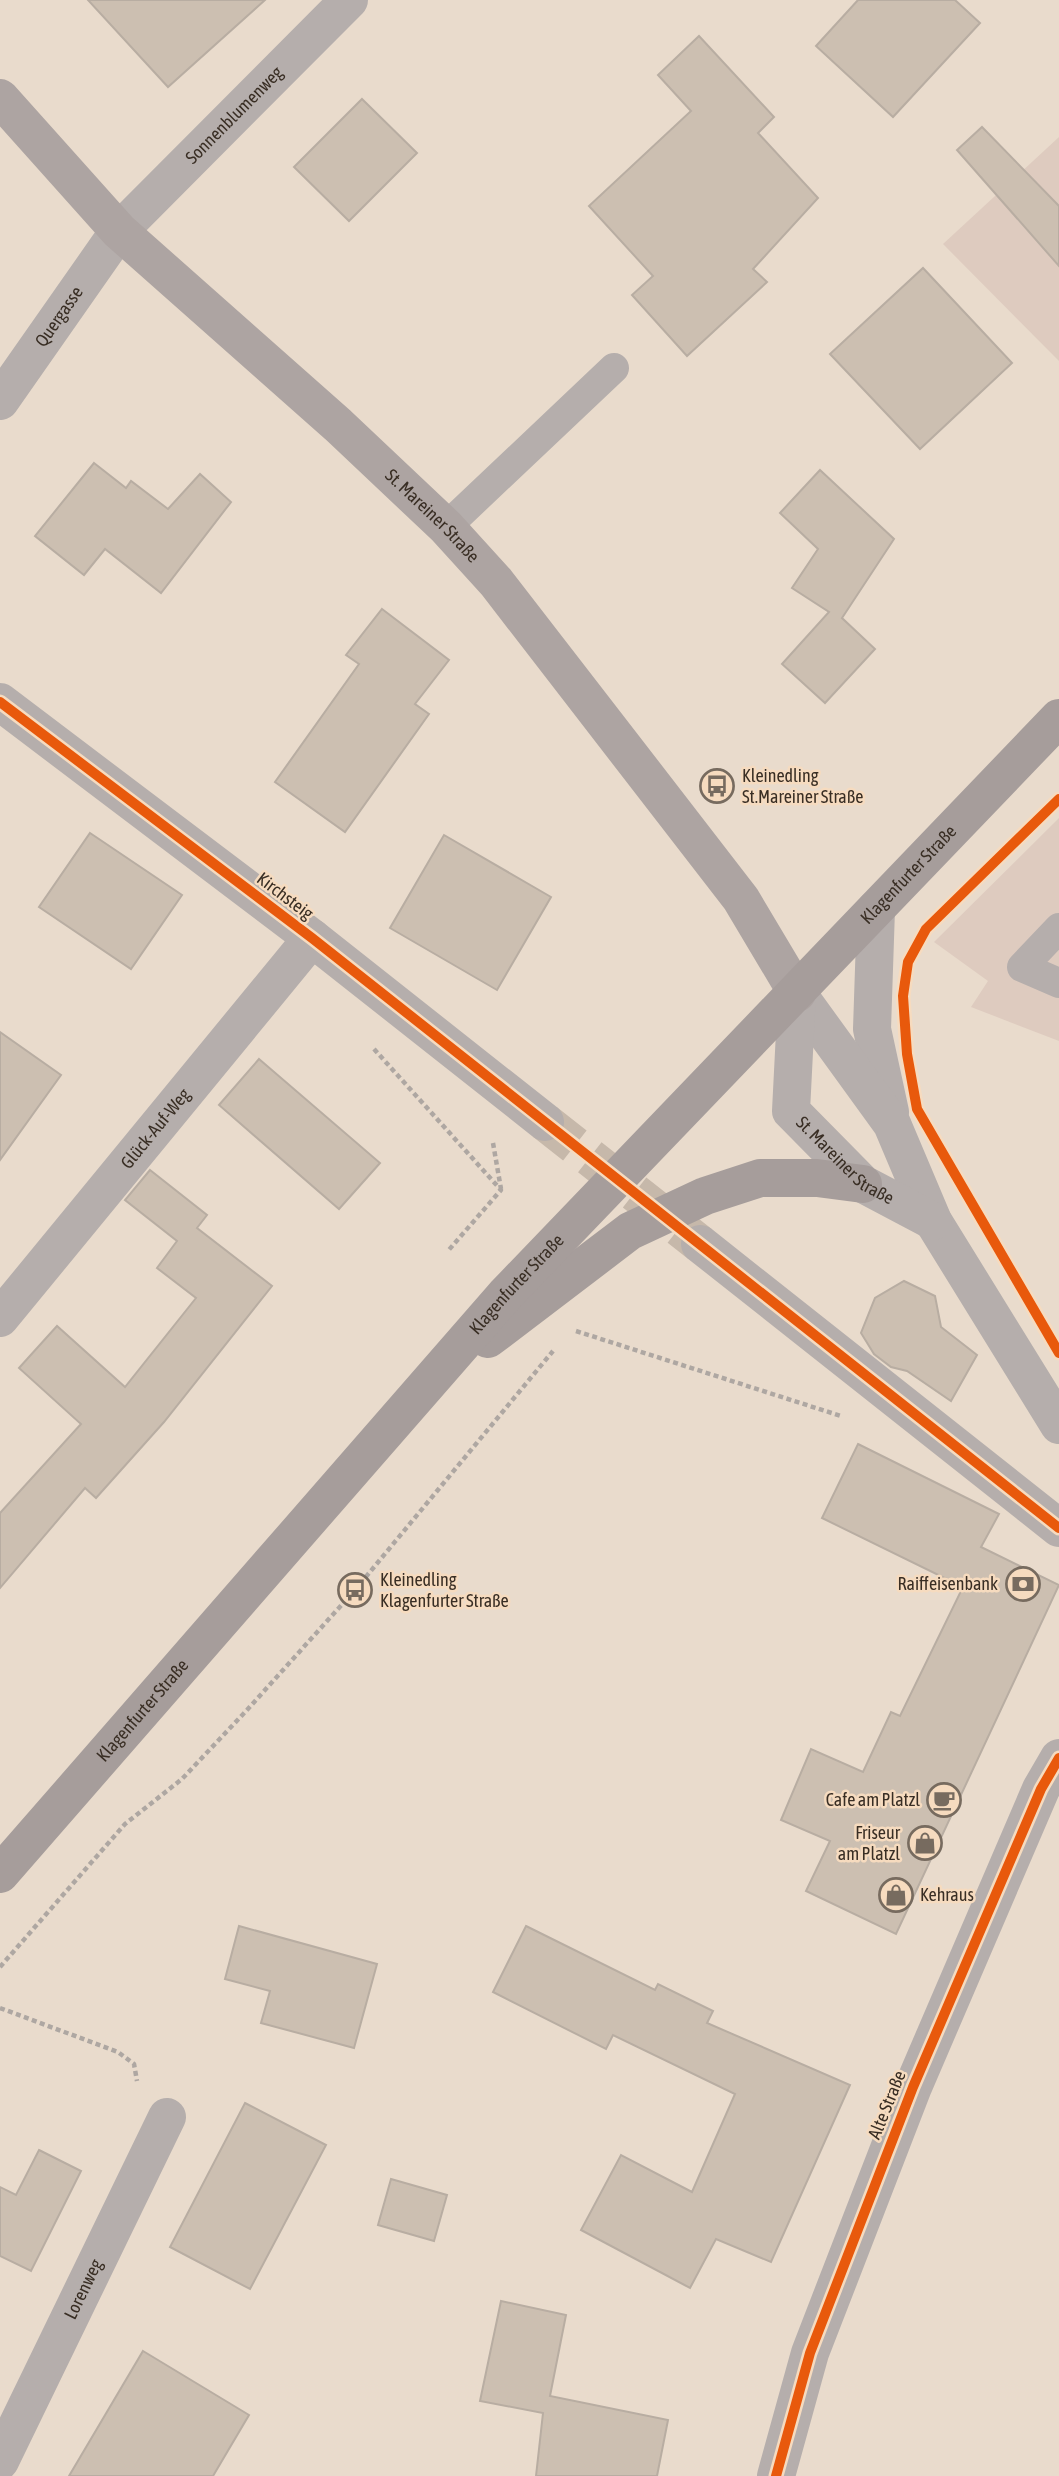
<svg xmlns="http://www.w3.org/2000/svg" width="1059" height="2476" viewBox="0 0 1059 2476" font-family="'Asap Condensed',sans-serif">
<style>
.commercial{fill:#decbbf}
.building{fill:#ccbfb1;stroke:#b8ada2;stroke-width:2}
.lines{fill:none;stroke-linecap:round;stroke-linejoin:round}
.minor-tunnel{stroke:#c6b8aa;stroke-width:38;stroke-dasharray:38 19;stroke-linecap:butt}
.path{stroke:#aea7a2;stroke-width:4.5;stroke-dasharray:5 3.5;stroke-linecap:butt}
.service{stroke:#b5aeac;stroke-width:30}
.minor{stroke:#b5aeac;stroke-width:38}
.tertiary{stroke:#b5aeac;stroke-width:38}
.secondary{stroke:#ada4a2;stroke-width:38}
.primary{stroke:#a69d9b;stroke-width:38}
.cycleway-casing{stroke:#f6dbbf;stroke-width:15}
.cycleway{stroke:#e8590c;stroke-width:10}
.labels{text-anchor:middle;stroke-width:5;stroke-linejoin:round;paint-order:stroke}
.street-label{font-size:18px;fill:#392e24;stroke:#f6dbbf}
.poi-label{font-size:18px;fill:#392e24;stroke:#f6dbbf;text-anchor:start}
</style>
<rect width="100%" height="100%" fill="#e9dbcc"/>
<g class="commercial">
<path d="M 1059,137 L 1059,361 L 943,244 Z"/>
<path d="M 1059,818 L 1059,1041 L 971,1007 L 988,981 L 934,942 Z"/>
</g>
<g class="building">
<path d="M 88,0 L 265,0 L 168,87 Z"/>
<path d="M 858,0 L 955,0 L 980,23 L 893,117 L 816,46 Z"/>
<path d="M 699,36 L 774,117 L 758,133 L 818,198 L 753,269 L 767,282 L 687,356 L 632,295 L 653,276 L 589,206 L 691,111 L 658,75 Z"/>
<path d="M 362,99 L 417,153 L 349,221 L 294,167 Z"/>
<path d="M 982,127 L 1059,206 L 1059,266 L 957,150 Z"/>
<path d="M 923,268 L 1012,363 L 920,449 L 830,354 Z"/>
<path d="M 94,463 L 126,488 L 131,481 L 168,509 L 200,474 L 231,502 L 161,593 L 105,549 L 84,575 L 35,536 Z"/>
<path d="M 820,470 L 894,539 L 842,618 L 875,649 L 825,703 L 782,664 L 829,612 L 792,588 L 818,549 L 780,513 Z"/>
<path d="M 382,609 L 449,660 L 415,704 L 429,714 L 345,832 L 275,782 L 359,664 L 346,655 Z"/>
<path d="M 90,833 L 182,895 L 131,969 L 39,907 Z"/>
<path d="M 444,835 L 551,897 L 497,990 L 390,928 Z"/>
<path d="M 0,1032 L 61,1075 L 0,1160 Z"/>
<path d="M 259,1059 L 380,1163 L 339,1209 L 219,1105 Z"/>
<path d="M 150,1170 L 207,1215 L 197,1228 L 272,1286 L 164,1422 L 96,1498 L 85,1488 L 0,1588 L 0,1513 L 81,1424 L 19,1368 L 57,1326 L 125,1387 L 196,1298 L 157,1268 L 177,1241 L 125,1200 Z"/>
<path d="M 904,1281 L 935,1296 L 941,1327 L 977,1355 L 951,1401 L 907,1371 L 891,1367 L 874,1354 L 861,1333 L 875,1298 Z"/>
<path d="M 858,1444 L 999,1514 L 981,1547 L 1059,1585 L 896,1934 L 806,1891 L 830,1841 L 781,1820 L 811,1749 L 863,1772 L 891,1712 L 900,1716 L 963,1587 L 822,1518 Z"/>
<path d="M 239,1926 L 377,1964 L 354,2048 L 261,2023 L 270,1991 L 225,1979 Z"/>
<path d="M 526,1926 L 655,1990 L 658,1984 L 713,2011 L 707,2023 L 850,2085 L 771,2262 L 716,2239 L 690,2288 L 581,2230 L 621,2155 L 692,2192 L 735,2094 L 613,2035 L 606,2049 L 493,1992 Z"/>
<path d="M 245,2103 L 326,2145 L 250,2289 L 170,2247 Z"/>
<path d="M 39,2150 L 81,2171 L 31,2271 L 0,2256 L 0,2187 L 16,2195 Z"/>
<path d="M 391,2179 L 447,2195 L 434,2241 L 378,2225 Z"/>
<path d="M 501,2301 L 566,2315 L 550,2396 L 668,2420 L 657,2476 L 536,2476 L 543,2413 L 480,2401 Z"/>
<path d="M 143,2351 L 249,2415 L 213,2476 L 69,2476 Z"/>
</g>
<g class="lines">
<path class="minor-tunnel" d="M 545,1122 L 700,1244"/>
<g class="path">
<path d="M 374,1049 L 501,1190 L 447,1252"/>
<path d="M 493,1143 L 501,1189"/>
<path d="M 576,1331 L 841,1416"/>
<path d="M 0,1967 L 125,1824 L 182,1779 L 247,1710 L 355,1590 L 553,1351"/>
<path d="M 0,2008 L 118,2052 L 134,2064 L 137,2081"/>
</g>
<g class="service">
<path d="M 446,527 L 614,368"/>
<path d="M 1059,928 L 1022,967 L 1059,983"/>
</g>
<g class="minor">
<path id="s1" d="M 0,401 L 119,231 L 349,0"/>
<path d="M 0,702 L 312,938 L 545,1122"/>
<path d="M 700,1244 L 1059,1528"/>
<path id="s2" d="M 0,1318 L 312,938"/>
<path id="s3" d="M 0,2461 L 167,2117"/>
<path d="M 776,2476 L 810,2353 L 913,2087 L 1041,1789 L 1059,1758"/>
</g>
<g class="tertiary">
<path d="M 876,909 L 872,1029 L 890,1112"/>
<path d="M 797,993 L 892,1124 L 933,1221 L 1059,1425"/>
<path id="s4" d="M 797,993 L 791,1111 L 863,1184 L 933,1221"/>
</g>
<path class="secondary" id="s5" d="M 0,98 L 119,231 L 338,425 L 446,527 L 496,582 L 741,899 L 797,993"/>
<g class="primary">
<path d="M 488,1339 L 630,1231 L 705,1196 L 760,1178 L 817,1178 L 863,1184"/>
<path id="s6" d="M 0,1874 L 505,1295 L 1059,718"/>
</g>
<g class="cycleway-casing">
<g id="cycleway">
<path d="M 0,702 L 312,938 L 1059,1528"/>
<path d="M 1059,799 L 926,929 L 908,962 L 903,996 L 907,1054 L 917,1109 L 1059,1353"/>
<path d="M 776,2476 L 810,2353 L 913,2087 L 1041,1789 L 1059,1758"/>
</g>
</g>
<use href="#cycleway" class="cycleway"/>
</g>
<defs>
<g id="bus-ring" transform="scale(1.75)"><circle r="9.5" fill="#f6dbbf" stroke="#776b5f" stroke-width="1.5"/><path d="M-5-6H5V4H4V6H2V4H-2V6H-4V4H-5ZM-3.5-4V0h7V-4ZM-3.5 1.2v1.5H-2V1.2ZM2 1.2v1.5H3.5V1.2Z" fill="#776b5f"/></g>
<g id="bank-ring" transform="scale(1.75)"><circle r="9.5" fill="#f6dbbf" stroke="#776b5f" stroke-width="1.5"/><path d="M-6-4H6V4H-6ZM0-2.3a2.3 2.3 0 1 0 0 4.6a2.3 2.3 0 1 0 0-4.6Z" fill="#776b5f"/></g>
<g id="cafe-ring" transform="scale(1.75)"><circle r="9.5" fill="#f6dbbf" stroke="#776b5f" stroke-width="1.5"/><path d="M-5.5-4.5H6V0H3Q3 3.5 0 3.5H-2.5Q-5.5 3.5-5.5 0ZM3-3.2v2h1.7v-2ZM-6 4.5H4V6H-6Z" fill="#776b5f"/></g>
<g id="shop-ring" transform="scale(1.75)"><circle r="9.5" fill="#f6dbbf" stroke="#776b5f" stroke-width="1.5"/><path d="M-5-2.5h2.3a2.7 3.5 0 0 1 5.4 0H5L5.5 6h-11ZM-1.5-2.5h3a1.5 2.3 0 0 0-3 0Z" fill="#776b5f"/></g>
</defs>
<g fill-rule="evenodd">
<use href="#bus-ring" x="717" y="786"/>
<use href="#bank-ring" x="1023" y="1584"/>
<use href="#bus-ring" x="355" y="1590"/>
<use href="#cafe-ring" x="944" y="1800"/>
<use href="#shop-ring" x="925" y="1843"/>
<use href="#shop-ring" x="896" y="1895"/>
</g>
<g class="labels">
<g class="street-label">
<text dy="6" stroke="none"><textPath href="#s1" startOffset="371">Sonnenblumenweg</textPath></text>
<text dy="6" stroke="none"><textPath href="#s1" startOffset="103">Quergasse</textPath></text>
<text dy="6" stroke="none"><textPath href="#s5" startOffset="602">St. Mareiner Straße</textPath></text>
<text dy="6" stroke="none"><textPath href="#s6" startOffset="1351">Klagenfurter Straße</textPath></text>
<text transform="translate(285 896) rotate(37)" y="6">Kirchsteig</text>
<text dy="6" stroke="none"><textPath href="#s2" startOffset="245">Glück-Auf-Weg</textPath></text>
<text dy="6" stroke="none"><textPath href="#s4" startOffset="192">St. Mareiner Straße</textPath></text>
<text dy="6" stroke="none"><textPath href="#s6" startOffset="784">Klagenfurter Straße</textPath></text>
<text dy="6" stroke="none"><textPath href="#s6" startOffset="217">Klagenfurter Straße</textPath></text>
<text transform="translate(887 2105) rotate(-68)" y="6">Alte Straße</text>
<text dy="6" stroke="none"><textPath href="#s3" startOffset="191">Lorenweg</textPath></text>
</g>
<g class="poi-label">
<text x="742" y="782">Kleinedling<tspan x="742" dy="21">St.Mareiner Straße</tspan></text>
<text x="380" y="1586">Kleinedling<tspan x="380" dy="21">Klagenfurter Straße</tspan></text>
<text x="998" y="1590" text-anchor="end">Raiffeisenbank</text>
<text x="920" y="1806" text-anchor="end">Cafe am Platzl</text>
<text x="900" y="1839" text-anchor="end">Friseur<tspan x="900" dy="21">am Platzl</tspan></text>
<text x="920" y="1901">Kehraus</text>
</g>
</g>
</svg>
